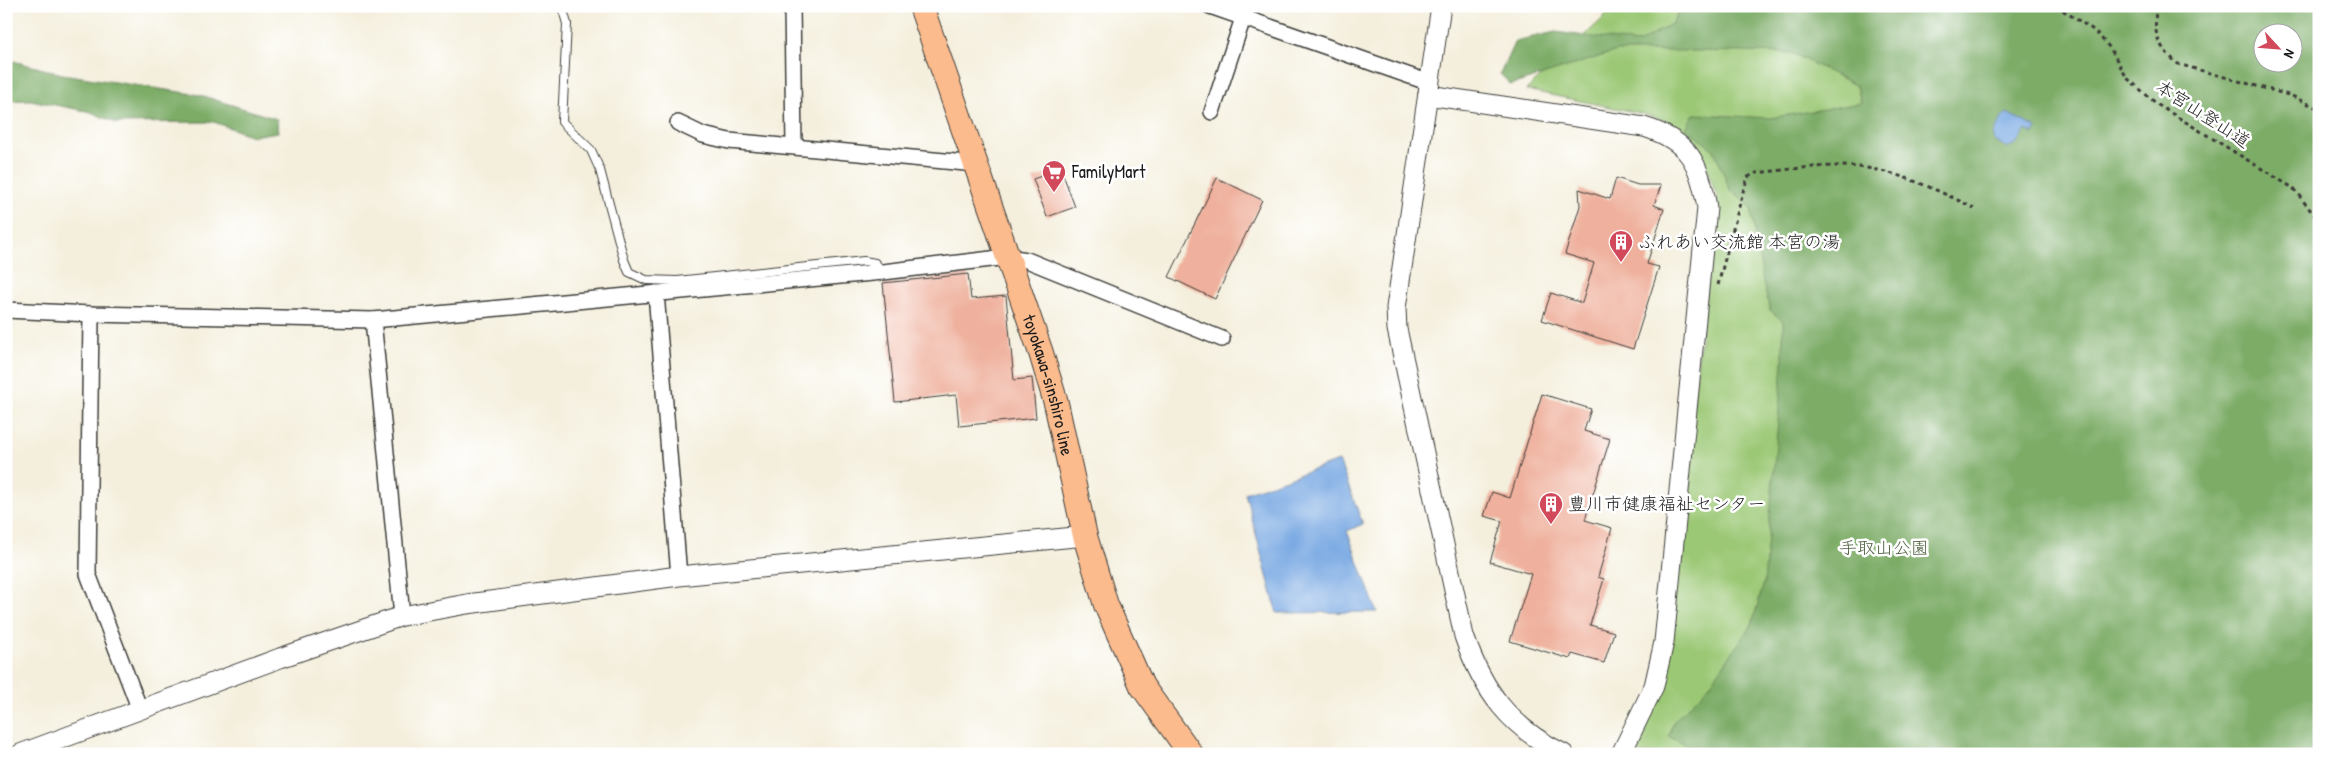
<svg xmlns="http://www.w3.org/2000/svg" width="2325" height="760" viewBox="0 0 2325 760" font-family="'Patrick Hand','Klee One',sans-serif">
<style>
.green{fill:#9bc875;stroke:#5c7248}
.forest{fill:#7cac66;stroke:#4c6441;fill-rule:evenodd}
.water{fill:#77a7e2;stroke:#4a627f}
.building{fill:#efb19d}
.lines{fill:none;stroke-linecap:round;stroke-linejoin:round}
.service-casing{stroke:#3c3c39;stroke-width:10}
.minor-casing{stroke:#3c3c39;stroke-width:18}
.tertiary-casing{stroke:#3c3c39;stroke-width:21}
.primary-casing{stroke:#3c3c39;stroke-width:26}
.path{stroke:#3c3c39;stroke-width:3;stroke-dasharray:4 4;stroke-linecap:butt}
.service{stroke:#fff;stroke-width:8}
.minor{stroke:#fff;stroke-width:15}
.tertiary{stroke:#fff;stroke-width:19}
.primary{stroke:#fbbb8d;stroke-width:24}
.labels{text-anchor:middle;stroke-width:5;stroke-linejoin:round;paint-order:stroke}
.street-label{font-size:18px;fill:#1c1c1c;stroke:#fff}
.poi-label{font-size:18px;fill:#1c1c1c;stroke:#fff;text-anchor:start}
.park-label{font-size:18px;fill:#4f6140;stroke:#fff}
</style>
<rect width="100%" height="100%" fill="#fff"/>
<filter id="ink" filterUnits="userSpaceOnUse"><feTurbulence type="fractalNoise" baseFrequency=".02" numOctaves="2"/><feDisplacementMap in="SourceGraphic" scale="10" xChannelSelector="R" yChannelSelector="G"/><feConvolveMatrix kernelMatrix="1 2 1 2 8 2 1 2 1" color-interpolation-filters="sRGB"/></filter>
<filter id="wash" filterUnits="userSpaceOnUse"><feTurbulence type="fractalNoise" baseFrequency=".0096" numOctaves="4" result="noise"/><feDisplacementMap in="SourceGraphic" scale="20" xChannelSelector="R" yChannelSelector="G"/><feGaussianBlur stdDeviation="1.12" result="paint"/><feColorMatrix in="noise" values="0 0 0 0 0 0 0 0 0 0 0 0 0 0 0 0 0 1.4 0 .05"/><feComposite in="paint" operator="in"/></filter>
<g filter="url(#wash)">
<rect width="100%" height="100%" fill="#f4efdd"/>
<path class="green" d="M 1650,6 L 2017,6 L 2015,754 L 1629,754 L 1659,693 L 1717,197 L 1699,144 L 1670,122 L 1644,114 L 1526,90 L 1613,9 L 1649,8 Z"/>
<g class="forest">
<path d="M 1680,6 L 2319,6 L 2319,754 L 1693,754 L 1691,746 L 1669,737 L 1674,721 L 1709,686 L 1752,624 L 1764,583 L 1783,364 L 1783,321 L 1770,310 L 1763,282 L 1751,207 L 1730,190 L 1714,150 L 1686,128 L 1694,114 L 1770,118 L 1861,103 L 1857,86 L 1792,53 L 1698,51 L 1617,51 L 1511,85 L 1500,74 L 1515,41 L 1555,32 L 1639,43 L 1673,23 ZM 2262,32 L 2292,32 L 2292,62 L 2262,62 Z"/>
<path d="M 6,59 L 62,74 L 200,95 L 277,119 L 278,132 L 252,136 L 214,122 L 116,123 L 91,112 L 30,100 L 6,101 Z"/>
</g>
<g class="water">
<path d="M 2007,113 L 2037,128 L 2034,134 L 2026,130 L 2016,145 L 2008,148 L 1995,141 L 1993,134 L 2003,116 Z"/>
<path d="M 1339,461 L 1363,524 L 1347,531 L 1377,612 L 1277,613 L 1245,493 Z"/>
</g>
<g id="blocks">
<g class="building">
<path d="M 1061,169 L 1075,207 L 1047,217 L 1033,179 Z"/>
<path d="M 1217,178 L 1262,200 L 1215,299 L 1169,277 Z"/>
<path d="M 1616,178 L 1638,185 L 1661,185 L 1654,205 L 1664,209 L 1647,264 L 1659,267 L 1633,349 L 1542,320 L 1551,293 L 1582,303 L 1594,263 L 1565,254 L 1580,206 L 1579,189 L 1610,199 Z"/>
<path d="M 968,274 L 971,299 L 1006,296 L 1014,380 L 1032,378 L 1036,418 L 959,426 L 956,395 L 895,402 L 883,283 Z"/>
<path d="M 1542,394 L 1591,409 L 1584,431 L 1610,439 L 1585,520 L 1612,528 L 1598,577 L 1604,579 L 1590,625 L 1614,632 L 1604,663 L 1572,654 L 1570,659 L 1510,641 L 1531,574 L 1490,562 L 1502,521 L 1484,516 L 1492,492 L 1510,498 Z"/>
</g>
</g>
</g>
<g filter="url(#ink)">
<use href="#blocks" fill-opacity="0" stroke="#3c3c39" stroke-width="1"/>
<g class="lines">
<g class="service-casing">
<path id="service" d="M 562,6 L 567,24 L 562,122 L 591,150 L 600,170 L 624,260 L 629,272 L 646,280 L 677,281 L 864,261 L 875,263 L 883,272"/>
</g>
<g class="minor-casing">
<g id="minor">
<path d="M 792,6 L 794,146"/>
<path d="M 1210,6 L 1430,83"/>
<path d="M 1212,112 L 1247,6"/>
<path d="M 678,123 L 703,135 L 729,141 L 966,163 L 975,160"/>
<path d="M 656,293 L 679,576"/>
<path d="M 6,310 L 91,314 L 373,320 L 883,272 L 1008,257 L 1027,260 L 1222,339"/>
<path d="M 91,314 L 88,574 L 140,710"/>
<path d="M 373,320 L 402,616"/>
</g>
</g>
<g class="tertiary-casing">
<g id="tertiary">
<path d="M 1441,6 L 1396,308 L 1397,329 L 1464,636 C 1483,691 1510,728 1564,754"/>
<path d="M 1428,95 L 1644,127 C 1689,141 1700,163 1707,208 L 1664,642 L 1654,686 L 1621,754"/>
<path d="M 20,754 L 280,658 L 402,616 L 467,604 L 679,576 L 1085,536"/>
</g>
</g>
<g class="primary-casing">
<g id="primary">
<path id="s1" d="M 921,6 L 1041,353 L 1056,403 L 1085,536 L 1106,605 L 1142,686 L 1191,754"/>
</g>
</g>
<g class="path">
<path d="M 2056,6 L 2095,31 L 2110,48 L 2127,78 L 2158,105 L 2293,188 L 2319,221"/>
<path d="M 2156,6 C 2154,36 2156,44 2178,64 L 2292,96 L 2319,109"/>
<path d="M 1718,285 L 1744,188 L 1748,177 L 1756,173 C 1784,170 1812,166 1840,166 C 1888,166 1931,187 1974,208"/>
</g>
<use href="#service" class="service"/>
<use href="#minor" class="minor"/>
<use href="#tertiary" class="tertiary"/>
<use href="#primary" class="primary"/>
</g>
</g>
<defs>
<g id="supermarket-pin" transform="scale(1.25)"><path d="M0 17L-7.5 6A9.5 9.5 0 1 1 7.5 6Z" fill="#d1495b" stroke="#fff"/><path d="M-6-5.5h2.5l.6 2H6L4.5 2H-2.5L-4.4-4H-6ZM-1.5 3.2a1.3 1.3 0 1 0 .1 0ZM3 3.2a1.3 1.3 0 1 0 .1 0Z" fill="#fff"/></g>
<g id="building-pin" transform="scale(1.25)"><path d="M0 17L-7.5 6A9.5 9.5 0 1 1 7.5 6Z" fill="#d1495b" stroke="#fff"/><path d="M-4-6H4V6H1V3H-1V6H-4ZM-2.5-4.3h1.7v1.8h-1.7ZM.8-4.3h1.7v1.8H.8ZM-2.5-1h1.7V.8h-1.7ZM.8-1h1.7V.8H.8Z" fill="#fff"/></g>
</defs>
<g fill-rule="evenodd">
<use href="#supermarket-pin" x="1054" y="172"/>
<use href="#building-pin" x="1621" y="242"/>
<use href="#building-pin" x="1551" y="504"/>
</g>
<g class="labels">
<g class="street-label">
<text transform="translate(2203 114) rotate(33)" y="6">本宮山登山道</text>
<text dy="6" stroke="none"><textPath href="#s1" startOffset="400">toyokawa-sinshiro line</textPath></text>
</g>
<g class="poi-label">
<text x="1072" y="178">FamilyMart</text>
<text x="1638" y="248">ふれあい交流館 本宮の湯</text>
<text x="1568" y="510">豊川市健康福祉センター</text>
</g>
<g class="park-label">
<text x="1884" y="554">手取山公園</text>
</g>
</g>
<rect width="2325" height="760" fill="none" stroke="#fff" stroke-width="25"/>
<g transform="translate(2278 48) rotate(116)"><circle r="24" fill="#ffffff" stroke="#a4a4a4"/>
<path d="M0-4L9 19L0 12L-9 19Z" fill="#d1495b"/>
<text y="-8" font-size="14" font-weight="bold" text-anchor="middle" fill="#1c1c1c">N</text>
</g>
</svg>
